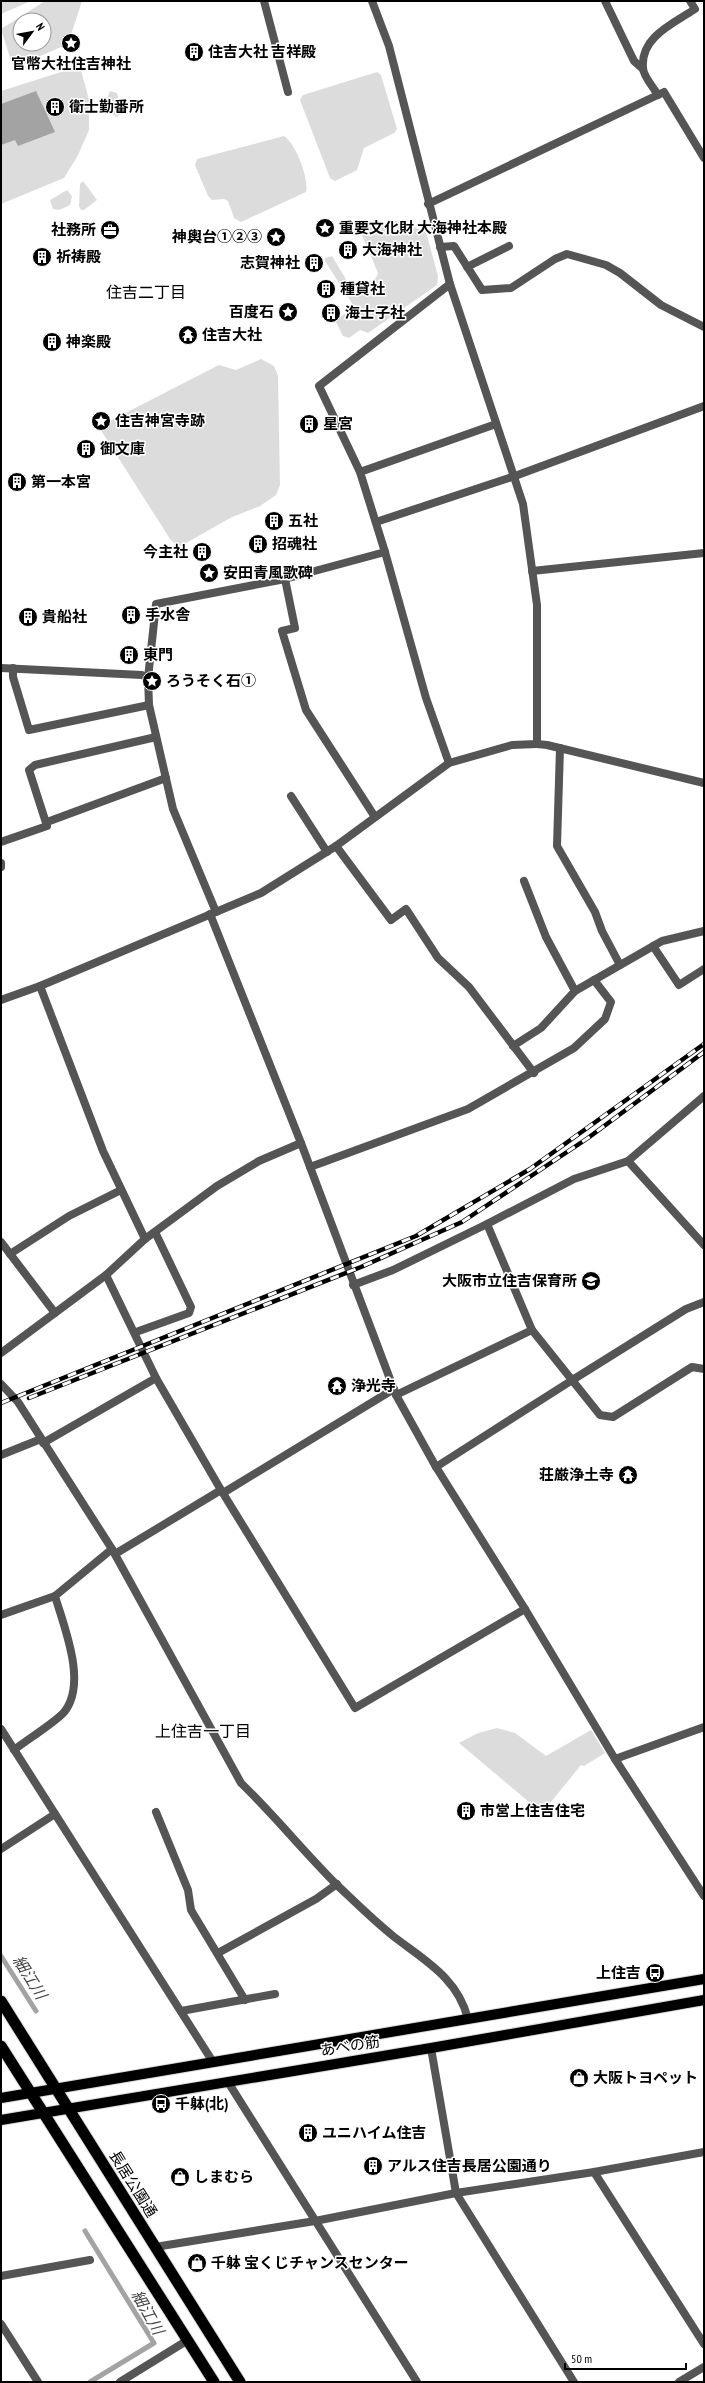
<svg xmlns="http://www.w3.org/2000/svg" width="705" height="2383" viewBox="0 0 705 2383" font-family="'PT Sans Narrow','Noto Sans JP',sans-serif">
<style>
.green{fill:#dcdcdc;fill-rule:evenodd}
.water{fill:#a3a3a3}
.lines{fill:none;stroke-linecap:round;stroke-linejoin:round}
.stream{stroke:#a3a3a3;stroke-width:5}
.primary-casing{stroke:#dbdbdb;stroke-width:12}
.trunk-casing{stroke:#dbdbdb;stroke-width:13}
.pedestrian{stroke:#555;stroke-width:8}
.minor{stroke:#555;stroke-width:8}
.tertiary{stroke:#555;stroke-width:8}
.primary{stroke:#000;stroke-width:10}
.trunk{stroke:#000;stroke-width:11}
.rail-casing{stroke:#000;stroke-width:4.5}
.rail{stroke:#fff;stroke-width:3;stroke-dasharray:9;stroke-linecap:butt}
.labels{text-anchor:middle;stroke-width:3;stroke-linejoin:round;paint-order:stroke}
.poi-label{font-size:15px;font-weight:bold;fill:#000;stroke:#fff;text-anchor:start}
.street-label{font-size:15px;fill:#000;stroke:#fff}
.neighbourhood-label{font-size:16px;fill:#000;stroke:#fff}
.water-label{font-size:16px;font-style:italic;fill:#444;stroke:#fff}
</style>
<rect width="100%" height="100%" fill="#fff"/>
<g class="green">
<path d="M 1,1 L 31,1 L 1,14 Z"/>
<path d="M 45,1 L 82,1 L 68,44 L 17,66 L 12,64 L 1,29 ZM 20,20 L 44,20 L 44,44 L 20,44 Z"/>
<path d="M 80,66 L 89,100 L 89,130 L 78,155 L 64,178 L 1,204 L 1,91 Z"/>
<path d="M 377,72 L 381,75 L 397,129 L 394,133 L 364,148 L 357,170 L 335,181 L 330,178 L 300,100 L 303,95 Z"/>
<path d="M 110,91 L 117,93 L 122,111 L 122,114 L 116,117 C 108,112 105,99 110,91 Z"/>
<path d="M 284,136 C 296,144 309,178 306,192 L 241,222 L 234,218 L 228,201 L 224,199 L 212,200 L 208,196 L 195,165 L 197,159 Z"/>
<path d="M 83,181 L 97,200 L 84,210 L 81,210 L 79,206 L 80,184 Z"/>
<path d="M 67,190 L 72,196 L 70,205 L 59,210 L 53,209 L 50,200 Z"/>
<path d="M 393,221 L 399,221 L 426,232 L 438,276 L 437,285 L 368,333 L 360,330 L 349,338 L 343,336 L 335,320 L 351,310 L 353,305 L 325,261 L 325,258 L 332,256 L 350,286 L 354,289 L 376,278 L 378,273 L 362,235 L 365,228 Z"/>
<path d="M 261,359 L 274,366 L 278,376 L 280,485 L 276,495 L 260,506 L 230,518 L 179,547 L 170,539 L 100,429 L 100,426 L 219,365 L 236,370 Z"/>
<path d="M 497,1728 L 515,1733 L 546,1756 L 591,1730 L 605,1753 L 584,1766 L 581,1765 L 542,1813 L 459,1743 L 478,1733 Z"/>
</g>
<path class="water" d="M 36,91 L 55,132 L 18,146 L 15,140 L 1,145 L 1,104 Z"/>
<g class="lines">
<g class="stream">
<path d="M 1,1956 L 36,2011"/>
<path d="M 85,2231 L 154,2343 L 90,2382"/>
</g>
<g class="primary-casing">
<g id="primary">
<path d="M 1,2098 L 704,1979"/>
<path d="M 1,2120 L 431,2048 L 704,2000"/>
</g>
</g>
<g class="trunk-casing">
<g id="trunk">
<path d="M 1,2001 L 240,2382"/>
<path d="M 1,2046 L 214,2382"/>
</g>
</g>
<path class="pedestrian" d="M 574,1379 L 686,1309 L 704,1302"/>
<g class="minor">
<path d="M 264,1 L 288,92"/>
<path d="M 605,1 L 634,61 L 643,69"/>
<path d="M 658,95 C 654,88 643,76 643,68 C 640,37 674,23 695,9 L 690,1"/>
<path d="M 428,204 L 664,92 L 704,158"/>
<path d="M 440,247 L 454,246 L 482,290 L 511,288 L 555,259 L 567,254 L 606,265 L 620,273 L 661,305 L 704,327"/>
<path d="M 467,267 L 509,246"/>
<path d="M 360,472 L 496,424"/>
<path d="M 376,522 L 515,476 L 704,406"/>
<path d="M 532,571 L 704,553"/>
<path d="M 285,579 L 295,628 L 282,631 L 306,710 L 375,817"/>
<path d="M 1,668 L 142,675 L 148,678"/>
<path d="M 13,668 L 13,677 L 29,730 L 149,705"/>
<path d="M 537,744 L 547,745 L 704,783"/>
<path d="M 560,748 L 557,846 L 595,912 L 602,931 L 620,965"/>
<path d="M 449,763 L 426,698 L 385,552 L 360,472 L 319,386 L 450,284"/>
<path d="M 291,796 L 327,852"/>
<path d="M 47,822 L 166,778"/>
<path d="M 1,842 L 47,826 L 29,770 L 35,765 L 156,737"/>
<path d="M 336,846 L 391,920 L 406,909 L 438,958 L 469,987 L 534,1073"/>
<path d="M 1,863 L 1,867"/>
<path d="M 524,881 L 546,937 L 575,991"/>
<path d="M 216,912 L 173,809 L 149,705 L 148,678 L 156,604 L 285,579 L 385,552"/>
<path d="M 210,914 L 301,1143 L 396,1395 L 436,1467 L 525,1609 L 615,1759 L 704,1896"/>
<path d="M 653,946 L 679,985 L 704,969"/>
<path d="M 40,986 L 103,1151 L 145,1239"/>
<path d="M 1,1000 L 40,986 L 261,893 L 336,846 L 449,763 L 512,745 L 537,744 L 537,605 L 523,504 L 450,284 L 389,46 L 372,1"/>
<path d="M 513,1046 L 541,1028 L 575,991 L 662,941 L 704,931"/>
<path d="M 628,1161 L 704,1245"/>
<path d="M 310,1167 L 468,1109 L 574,1048 L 605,1019 L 611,1002 L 594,980"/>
<path d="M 487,1224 L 574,1179 L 628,1161 L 704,1096"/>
<path d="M 1,1242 L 55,1313"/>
<path d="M 10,1254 L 69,1216 L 121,1190"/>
<path d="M 106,1275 L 156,1378 L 221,1490 L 355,1708 L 525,1609"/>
<path d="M 353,1285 L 393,1270 L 487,1224 L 532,1330 L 600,1415 L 613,1417 L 692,1367 L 704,1369"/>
<path d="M 136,1332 L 189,1313 L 191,1307 L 155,1232"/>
<path d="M 1,1353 L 106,1275 L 145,1239 L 217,1186 L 259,1161 L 301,1143"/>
<path d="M 1,1384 L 18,1402 L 112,1549 L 241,1783 C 275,1816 304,1852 337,1885 C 355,1902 373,1920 393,1936 C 424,1960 458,1978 468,2019"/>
<path d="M 396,1395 L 532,1330"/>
<path d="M 43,1443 L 156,1378"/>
<path d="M 1,1455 L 41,1439"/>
<path d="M 436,1467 L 574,1379"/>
<path d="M 223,1493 L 394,1389"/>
<path d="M 115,1554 L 221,1490"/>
<path d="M 1,1615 L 55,1596"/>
<path d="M 1,1729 L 213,2062"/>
<path d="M 14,1750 C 25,1741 59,1720 65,1711 C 87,1682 64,1627 55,1596 L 112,1549"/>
<path d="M 156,1812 L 188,1890 L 191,1910 L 245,2000"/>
<path d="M 1,1849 L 55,1814"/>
<path d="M 218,1953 L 316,1899 L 337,1884"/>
<path d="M 181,2011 L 275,1994"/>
<path d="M 431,2048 L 456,2193 L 574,2382"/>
<path d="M 228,2082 L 417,2382"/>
<path d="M 594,2172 L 704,2344"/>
<path d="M 155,2247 L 315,2221 L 456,2193 L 594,2172 L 704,2152"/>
<path d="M 1,2324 L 38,2382"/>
<path d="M 120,2382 L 188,2340"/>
</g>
<g class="tertiary">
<path d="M 615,1759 L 704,1727"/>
<path d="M 1,2276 L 90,2260"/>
<path d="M 679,2382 L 704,2367"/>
</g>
<use href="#primary" class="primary"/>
<use href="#trunk" class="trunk"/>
<g class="rail-casing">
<g id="rail">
<path d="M 29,1398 L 361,1267 L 462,1222 L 588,1138 L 704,1052"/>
<path d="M 1,1403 L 416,1236 L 530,1169 L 704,1044"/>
</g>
</g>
<use href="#rail" class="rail"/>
</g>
<defs>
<g id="sight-disc" transform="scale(1)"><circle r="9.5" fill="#000" stroke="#fff"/><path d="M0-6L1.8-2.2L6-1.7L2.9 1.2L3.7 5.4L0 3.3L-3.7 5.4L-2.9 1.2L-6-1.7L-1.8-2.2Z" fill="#fff"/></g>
<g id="building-disc" transform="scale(1)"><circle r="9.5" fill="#000" stroke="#fff"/><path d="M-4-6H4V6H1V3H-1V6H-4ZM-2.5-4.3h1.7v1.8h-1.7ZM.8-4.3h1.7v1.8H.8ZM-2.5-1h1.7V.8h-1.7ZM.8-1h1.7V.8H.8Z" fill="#fff"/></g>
<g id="office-disc" transform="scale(1)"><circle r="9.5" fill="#000" stroke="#fff"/><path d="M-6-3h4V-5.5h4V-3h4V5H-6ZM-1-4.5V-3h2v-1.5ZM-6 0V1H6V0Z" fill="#fff"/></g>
<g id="temple-disc" transform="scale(1)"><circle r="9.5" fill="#000" stroke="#fff"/><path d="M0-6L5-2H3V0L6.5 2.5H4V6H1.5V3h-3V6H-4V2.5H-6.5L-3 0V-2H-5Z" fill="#fff"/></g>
<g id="school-disc" transform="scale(1)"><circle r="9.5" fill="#000" stroke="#fff"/><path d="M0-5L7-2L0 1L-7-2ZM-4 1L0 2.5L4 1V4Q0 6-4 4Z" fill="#fff"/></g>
<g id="bus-disc" transform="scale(1)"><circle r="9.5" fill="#000" stroke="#fff"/><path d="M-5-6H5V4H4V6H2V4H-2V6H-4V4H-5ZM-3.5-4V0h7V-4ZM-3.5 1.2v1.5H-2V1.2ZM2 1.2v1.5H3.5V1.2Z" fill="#fff"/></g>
<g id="shop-disc" transform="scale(1)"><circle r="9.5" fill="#000" stroke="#fff"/><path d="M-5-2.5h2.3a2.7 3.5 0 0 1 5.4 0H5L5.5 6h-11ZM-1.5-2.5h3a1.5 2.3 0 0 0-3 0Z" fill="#fff"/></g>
</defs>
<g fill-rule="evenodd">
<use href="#sight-disc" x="71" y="43"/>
<use href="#building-disc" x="194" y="52"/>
<use href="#building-disc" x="55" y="107"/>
<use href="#sight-disc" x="325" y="228"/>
<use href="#office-disc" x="110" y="230"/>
<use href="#sight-disc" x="276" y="237"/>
<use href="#building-disc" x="348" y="250"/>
<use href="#building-disc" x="42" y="257"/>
<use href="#building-disc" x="314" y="263"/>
<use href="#building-disc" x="326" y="289"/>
<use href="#sight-disc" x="288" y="312"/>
<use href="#building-disc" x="331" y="313"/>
<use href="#temple-disc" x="188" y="335"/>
<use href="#building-disc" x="52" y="342"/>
<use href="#sight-disc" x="101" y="421"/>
<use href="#building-disc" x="309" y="424"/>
<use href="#building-disc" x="86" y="449"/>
<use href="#building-disc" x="17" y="482"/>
<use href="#building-disc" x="274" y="521"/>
<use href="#building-disc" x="258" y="544"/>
<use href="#building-disc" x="202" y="552"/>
<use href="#sight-disc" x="209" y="573"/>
<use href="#building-disc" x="131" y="615"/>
<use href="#building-disc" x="28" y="617"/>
<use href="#building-disc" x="129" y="655"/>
<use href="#sight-disc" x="152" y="681"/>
<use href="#school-disc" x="591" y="1281"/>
<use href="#temple-disc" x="337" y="1386"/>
<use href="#temple-disc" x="628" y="1475"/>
<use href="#building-disc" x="466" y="1811"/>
<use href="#bus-disc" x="655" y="1973"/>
<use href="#shop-disc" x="579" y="2078"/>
<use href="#bus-disc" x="161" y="2104"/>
<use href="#building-disc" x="308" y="2133"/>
<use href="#building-disc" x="373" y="2166"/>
<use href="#shop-disc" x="180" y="2177"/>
<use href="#shop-disc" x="197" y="2263"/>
</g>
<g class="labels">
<g class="poi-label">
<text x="208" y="57">住吉大社 吉祥殿</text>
<text x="71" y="69" text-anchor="middle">官幣大社住吉神社</text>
<text x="69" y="112">衛士勤番所</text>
<text x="339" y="233">重要文化財 大海神社本殿</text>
<text x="96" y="235" text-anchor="end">社務所</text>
<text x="262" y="242" text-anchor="end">神輿台①②③</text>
<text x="362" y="255">大海神社</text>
<text x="56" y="262">祈祷殿</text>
<text x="300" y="268" text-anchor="end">志賀神社</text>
<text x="340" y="294">種貸社</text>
<text x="274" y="317" text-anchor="end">百度石</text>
<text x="345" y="318">海士子社</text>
<text x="202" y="340">住吉大社</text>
<text x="66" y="347">神楽殿</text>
<text x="115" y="426">住吉神宮寺跡</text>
<text x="323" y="429">星宮</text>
<text x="100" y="454">御文庫</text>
<text x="31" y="487">第一本宮</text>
<text x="288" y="526">五社</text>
<text x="272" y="549">招魂社</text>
<text x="188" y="557" text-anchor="end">今主社</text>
<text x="223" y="578">安田青風歌碑</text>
<text x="145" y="620">手水舎</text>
<text x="42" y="622">貴船社</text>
<text x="143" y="660">東門</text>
<text x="166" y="686">ろうそく石①</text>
<text x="577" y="1286" text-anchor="end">大阪市立住吉保育所</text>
<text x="351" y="1391">浄光寺</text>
<text x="614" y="1480" text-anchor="end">荘厳浄土寺</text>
<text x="480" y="1816">市営上住吉住宅</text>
<text x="641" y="1978" text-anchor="end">上住吉</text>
<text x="593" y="2083">大阪トヨペット</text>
<text x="175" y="2109">千躰(北)</text>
<text x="322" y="2138">ユニハイム住吉</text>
<text x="387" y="2171">アルス住吉長居公園通り</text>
<text x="194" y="2182">しまむら</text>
<text x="211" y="2268">千躰 宝くじチャンスセンター</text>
</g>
<g class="street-label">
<text transform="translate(350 2046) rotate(-9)" y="5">あべの筋</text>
<text transform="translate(133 2184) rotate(58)" y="5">長居公園通</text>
</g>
<g class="neighbourhood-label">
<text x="146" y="298">住吉二丁目</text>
<text x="203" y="1737">上住吉一丁目</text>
</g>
<g class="water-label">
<text transform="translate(30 1977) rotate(58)" y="6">細江川</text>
<text transform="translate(148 2312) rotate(61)" y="6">細江川</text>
</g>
</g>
<rect width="705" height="2383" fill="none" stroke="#000000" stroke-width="4"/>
<g transform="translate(32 32) rotate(58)"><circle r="19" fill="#ffffff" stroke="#999999"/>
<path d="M0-3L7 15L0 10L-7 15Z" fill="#000000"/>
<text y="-6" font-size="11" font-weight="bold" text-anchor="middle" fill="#000000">N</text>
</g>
<path d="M565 2363v6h121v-6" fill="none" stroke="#000000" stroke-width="2"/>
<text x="571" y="2363" font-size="12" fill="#000000" stroke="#ffffff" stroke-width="3" paint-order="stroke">50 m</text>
</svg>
